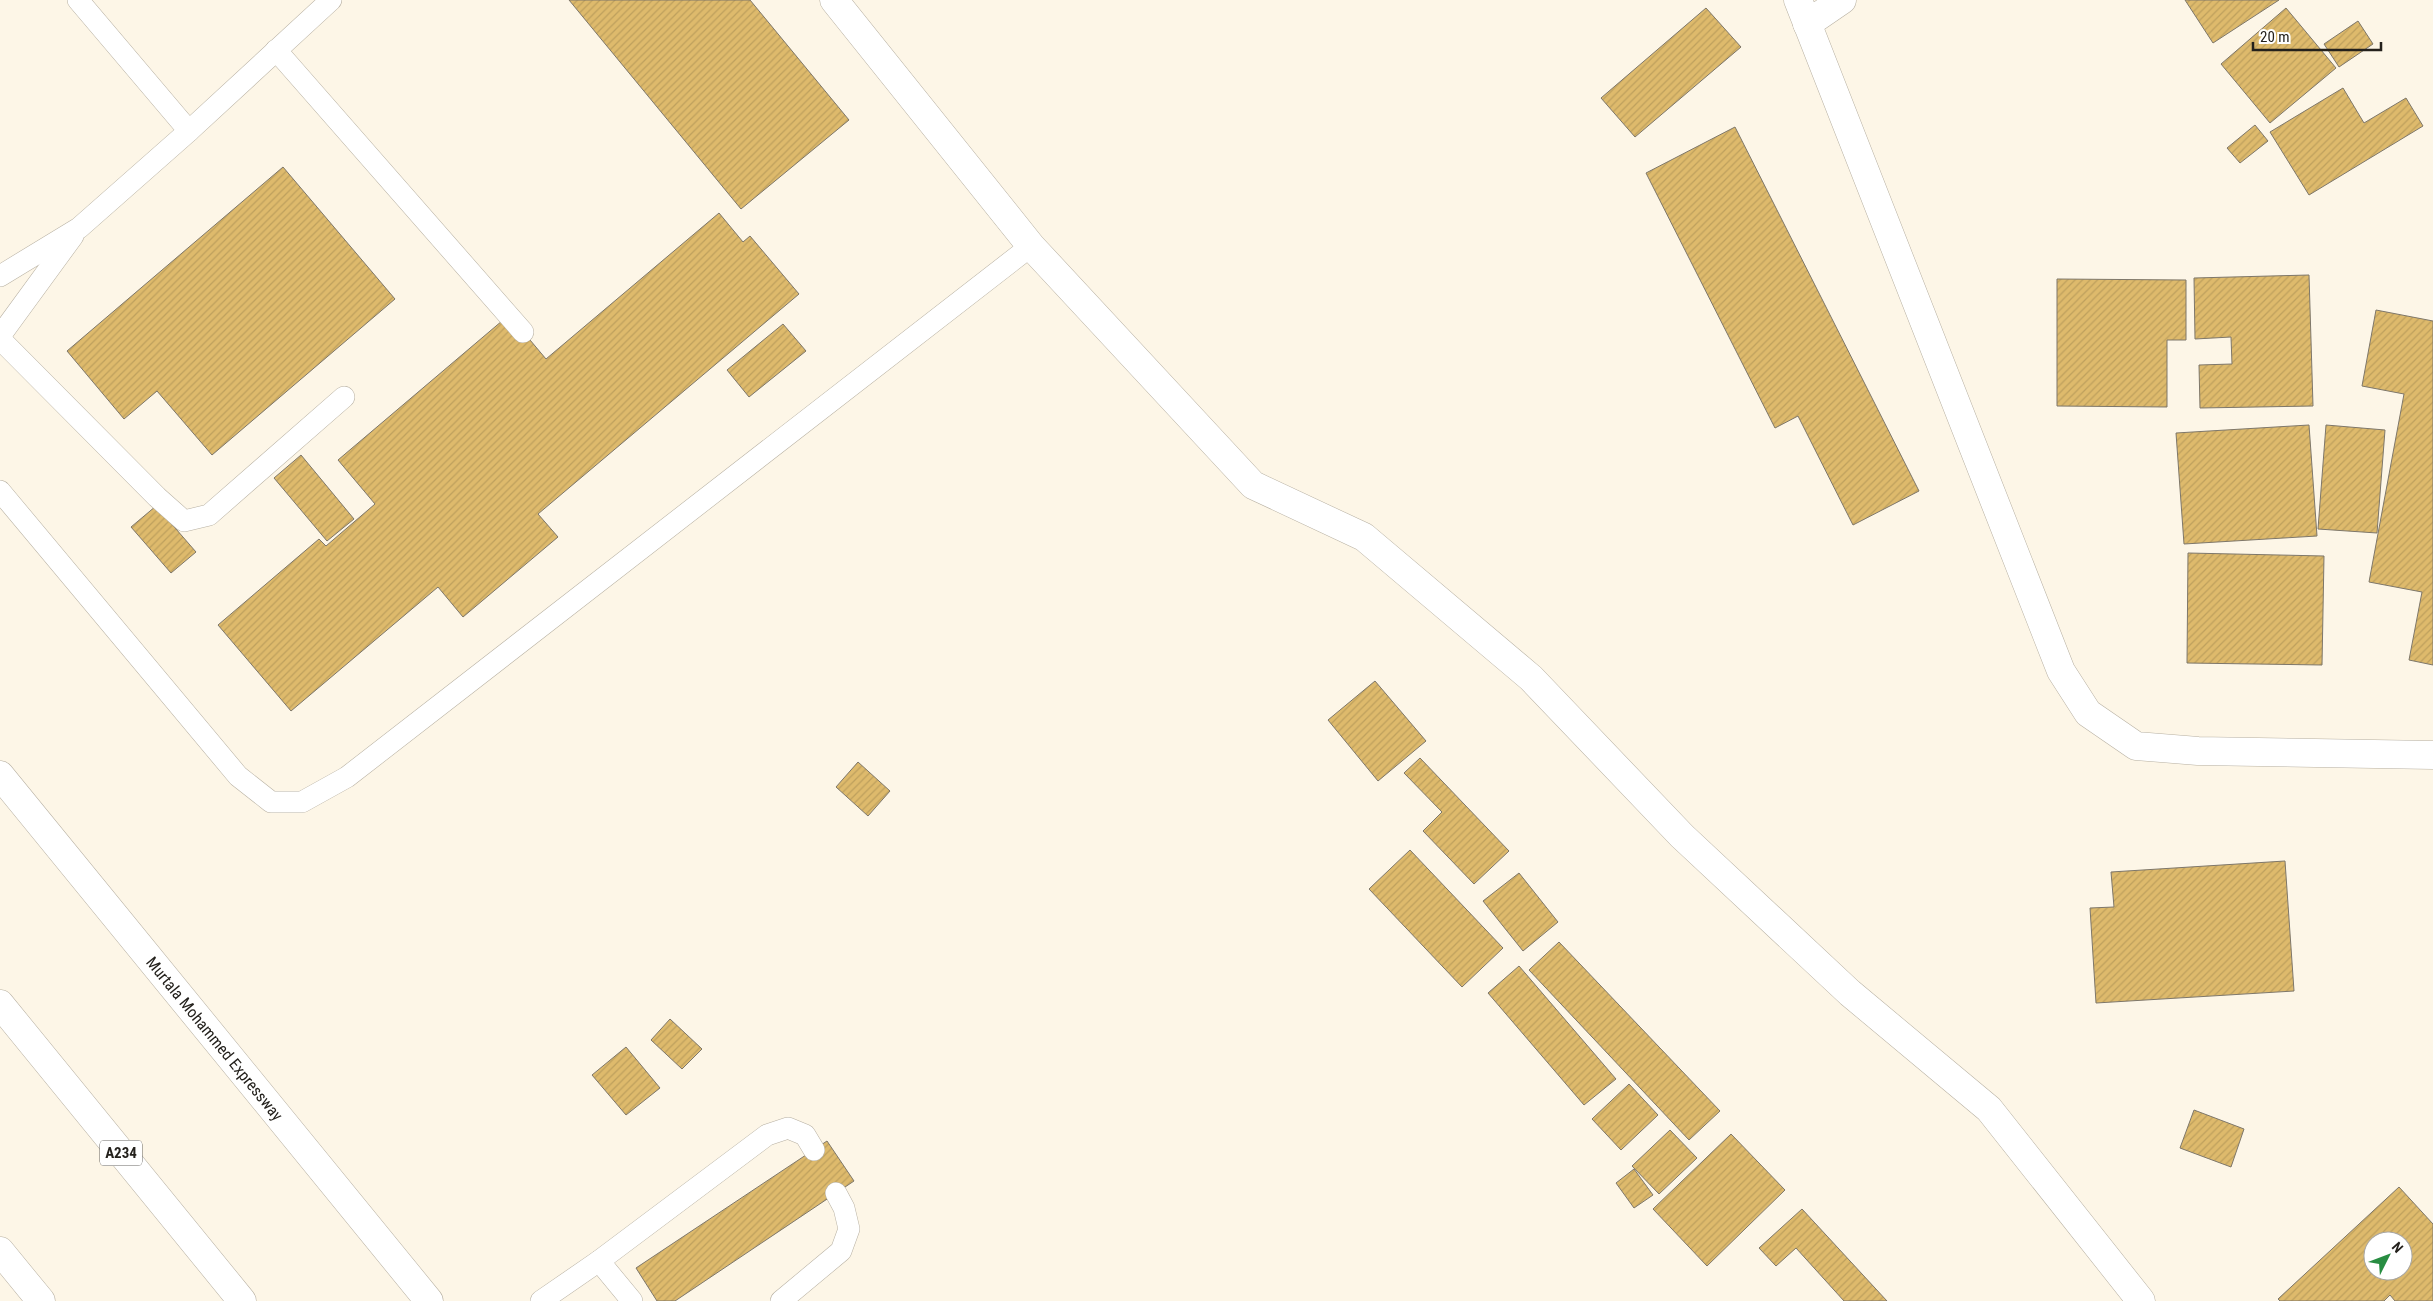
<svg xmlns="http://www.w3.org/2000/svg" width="2433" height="1301" viewBox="0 0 2433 1301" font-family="'Roboto Condensed',sans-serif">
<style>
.building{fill:url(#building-hatch);stroke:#7e776a;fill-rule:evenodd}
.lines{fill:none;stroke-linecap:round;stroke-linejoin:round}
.service-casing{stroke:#b7b0a2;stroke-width:22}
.minor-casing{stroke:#b7b0a2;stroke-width:29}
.trunk-casing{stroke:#b7b0a2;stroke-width:29}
.motorway-casing{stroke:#b7b0a2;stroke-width:29}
.service{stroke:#fff;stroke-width:21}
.minor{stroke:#fff;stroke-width:28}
.trunk{stroke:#fff;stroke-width:28}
.motorway{stroke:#fff;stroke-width:28}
.labels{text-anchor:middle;stroke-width:4.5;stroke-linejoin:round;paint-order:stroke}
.shield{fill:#fff;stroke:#666460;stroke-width:1}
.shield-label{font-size:15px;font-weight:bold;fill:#24211c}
.street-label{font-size:16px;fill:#24211c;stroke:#fff}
</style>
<defs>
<pattern id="building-hatch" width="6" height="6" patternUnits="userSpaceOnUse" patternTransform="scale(1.25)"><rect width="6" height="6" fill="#deba6c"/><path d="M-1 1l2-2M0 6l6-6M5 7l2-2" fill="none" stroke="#bea05d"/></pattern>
</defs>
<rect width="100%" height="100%" fill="#fdf6e7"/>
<g class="building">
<path d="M 569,0 L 750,0 L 849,120 L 741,209 Z"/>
<path d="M 2185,0 L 2279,0 L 2213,43 Z"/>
<path d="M 1706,8 L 1741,47 L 1635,137 L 1601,98 Z"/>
<path d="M 2286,8 L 2336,68 L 2270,123 L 2221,64 Z"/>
<path d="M 2358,21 L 2373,44 L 2339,67 L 2324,44 Z"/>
<path d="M 2343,88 L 2364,123 L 2406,98 L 2423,126 L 2309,195 L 2270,132 Z"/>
<path d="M 2255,125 L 2268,141 L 2240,163 L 2227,148 Z"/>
<path d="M 1735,127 L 1919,491 L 1853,525 L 1798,416 L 1775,428 L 1646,173 Z"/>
<path d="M 283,167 L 395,299 L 212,455 L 157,391 L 124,419 L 67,351 Z"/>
<path d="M 719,213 L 743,242 L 750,236 L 799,294 L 538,514 L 558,537 L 463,617 L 438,587 L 291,711 L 218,625 L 319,539 L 326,546 L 375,504 L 338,460 L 509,315 L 546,359 Z"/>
<path d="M 2309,275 L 2313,406 L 2200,408 L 2199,365 L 2232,364 L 2231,337 L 2195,339 L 2194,278 Z"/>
<path d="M 2057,279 L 2186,280 L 2186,340 L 2167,340 L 2167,407 L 2057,406 Z"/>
<path d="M 2376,310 L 2433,321 L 2433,665 L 2409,660 L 2422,592 L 2369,582 L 2404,394 L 2362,386 Z"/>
<path d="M 783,324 L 806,351 L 749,397 L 727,370 Z"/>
<path d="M 2309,425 L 2317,536 L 2184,544 L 2176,433 Z"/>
<path d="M 2326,425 L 2385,430 L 2377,533 L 2318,529 Z"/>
<path d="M 301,455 L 354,519 L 327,541 L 274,478 Z"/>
<path d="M 156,506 L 196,552 L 171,573 L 131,527 Z"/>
<path d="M 2188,553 L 2324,556 L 2322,665 L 2187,663 Z"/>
<path d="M 1375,681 L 1426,741 L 1378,781 L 1328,720 Z"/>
<path d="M 1420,758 L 1509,851 L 1474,884 L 1423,831 L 1442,812 L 1404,773 Z"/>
<path d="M 858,762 L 890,791 L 868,816 L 836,787 Z"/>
<path d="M 1410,850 L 1503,948 L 1462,987 L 1369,889 Z"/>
<path d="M 2285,861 L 2294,991 L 2096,1003 L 2090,908 L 2114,907 L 2111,872 Z"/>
<path d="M 1519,873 L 1558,922 L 1523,951 L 1483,901 Z"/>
<path d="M 1559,942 L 1720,1111 L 1689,1140 L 1529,970 Z"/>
<path d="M 1519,966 L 1616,1079 L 1584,1105 L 1488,993 Z"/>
<path d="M 670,1019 L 702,1049 L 682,1069 L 651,1040 Z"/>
<path d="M 626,1047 L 660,1088 L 626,1115 L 592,1075 Z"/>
<path d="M 1629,1084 L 1658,1115 L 1621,1150 L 1592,1119 Z"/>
<path d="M 2194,1110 L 2244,1129 L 2231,1167 L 2180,1148 Z"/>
<path d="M 1670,1130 L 1697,1158 L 1659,1194 L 1632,1166 Z"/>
<path d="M 1731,1134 L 1785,1190 L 1707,1266 L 1653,1209 Z"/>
<path d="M 827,1141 L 854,1181 L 675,1301 L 657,1301 L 636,1268 Z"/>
<path d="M 1634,1169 L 1653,1195 L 1634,1208 L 1616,1183 Z"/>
<path d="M 2399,1187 L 2433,1224 L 2433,1301 L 2395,1301 L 2390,1295 L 2384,1301 L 2280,1301 L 2278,1299 ZM 2373,1241 L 2403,1241 L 2403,1271 L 2373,1271 Z"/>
<path d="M 1802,1209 L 1887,1301 L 1844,1301 L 1796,1248 L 1776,1266 L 1759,1248 Z"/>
</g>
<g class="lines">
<g class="service-casing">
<g id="service">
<path d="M 276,50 L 523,332"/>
<path d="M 189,131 L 331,0"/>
<path d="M 0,276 L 79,228 L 189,131 L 78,0"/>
<path d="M 0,336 L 73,236"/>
<path d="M 0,339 L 157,497 L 184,521 L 209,515 L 344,397"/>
<path d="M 0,491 L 238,776 L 271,802 L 302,802 L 347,777 L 1031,246"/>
<path d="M 599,1261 L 767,1135 L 788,1128 L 805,1135 L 814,1150"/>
<path d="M 541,1301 L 599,1261 L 632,1301"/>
<path d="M 781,1301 L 841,1251 L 849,1229 L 844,1208 L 836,1193"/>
</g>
</g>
<g class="minor-casing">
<g id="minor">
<path d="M 834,0 L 1031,246 L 1253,485 L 1364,537 L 1531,678 L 1682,836 L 1850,993 L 1989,1109 L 2141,1301"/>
<path d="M 1798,0 L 2061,671 L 2088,713 L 2136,746 L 2198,751 L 2433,755"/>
<path d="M 1807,24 L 1842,0"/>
</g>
</g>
<g class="trunk-casing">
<g id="trunk">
<path id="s1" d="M 0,775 L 429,1301"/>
</g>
</g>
<g class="motorway-casing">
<g id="motorway">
<path d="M 0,1004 L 242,1301"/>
<path d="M 0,1251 L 41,1301"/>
</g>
</g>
<use href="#service" class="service"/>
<use href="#minor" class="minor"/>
<use href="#trunk" class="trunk"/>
<use href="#motorway" class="motorway"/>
</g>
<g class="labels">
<rect class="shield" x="100" y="1140.5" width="42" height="25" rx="4"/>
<g class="shield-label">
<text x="121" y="1158">A234</text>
</g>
<g class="street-label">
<text dy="6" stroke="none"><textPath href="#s1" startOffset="340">Murtala Mohammed Expressway</textPath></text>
</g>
</g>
<g transform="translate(2388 1256) rotate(48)"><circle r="24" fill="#ffffff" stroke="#a7a6a4"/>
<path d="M0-4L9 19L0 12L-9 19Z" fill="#288d42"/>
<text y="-8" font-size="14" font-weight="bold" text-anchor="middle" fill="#24211c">N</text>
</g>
<path d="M2253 42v8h128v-8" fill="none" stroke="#24211c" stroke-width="2.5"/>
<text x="2260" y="42" font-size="15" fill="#24211c" stroke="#ffffff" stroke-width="4" paint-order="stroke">20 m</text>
</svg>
